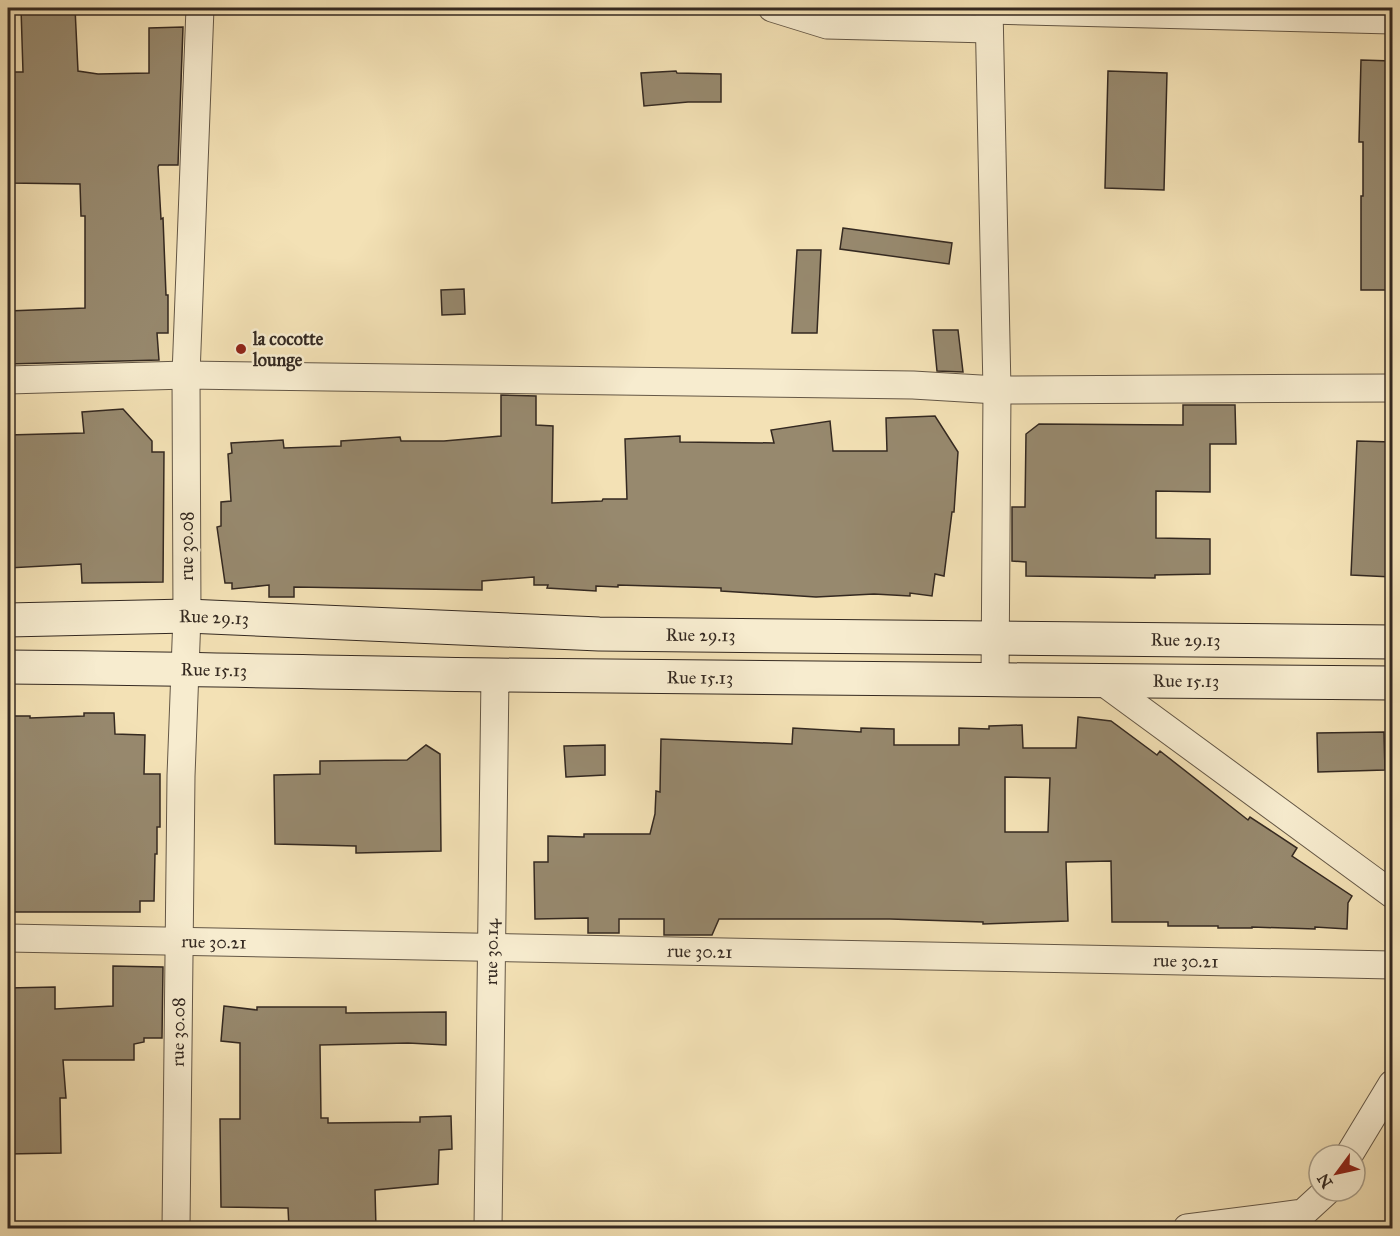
<svg xmlns="http://www.w3.org/2000/svg" width="1400" height="1236" viewBox="0 0 1400 1236" font-family="'IM FELL Great Primer',serif">
<style>
.building{fill:#97896e;stroke:#342921;stroke-width:1.5;fill-rule:evenodd}
.lines{fill:none;stroke-linecap:round;stroke-linejoin:round}
.street-casing{stroke:#645746;stroke-width:29}
.secondary-casing{stroke:#342921;stroke-width:35}
.street{stroke:#f7eccf;stroke-width:27}
.secondary{stroke:#f7eccf;stroke-width:33}
.poi-dot{fill:#8f2418;stroke:#f7eccf;stroke-width:2}
.labels{text-anchor:middle;stroke-width:5;stroke-linejoin:round;paint-order:stroke}
.poi-label{font-size:18px;font-weight:bold;fill:#342921;stroke:#f7eccf;text-anchor:start}
.street-label{font-size:18px;fill:#342921;stroke:#f7eccf}
</style>
<rect width="100%" height="100%" fill="#f3e1b5"/>
<filter id="stains"><feTurbulence type="fractalNoise" baseFrequency=".00333" numOctaves="4"/><feColorMatrix values="0 0 0 0 .2 0 0 0 0 .09 0 0 0 0 .02 0 0 0 .5 -.17"/></filter>
<radialGradient id="worn" r=".72"><stop offset=".6" stop-color="#630" stop-opacity="0"/><stop offset="1" stop-color="#630" stop-opacity=".3"/></radialGradient>
<g class="building">
<path d="M 21,8 L 75,8 L 78,71 L 98,74 L 149,73 L 149,28 L 183,27 L 178,165 L 159,165 L 158,167 L 161,219 L 163,218 L 166,295 L 168,295 L 168,333 L 157,333 L 159,360 L 8,364 L 8,311 L 85,308 L 85,216 L 81,216 L 80,184 L 8,183 L 8,72 L 23,72 Z"/>
<path d="M 1361,60 L 1392,61 L 1392,290 L 1361,290 L 1361,196 L 1363,196 L 1363,142 L 1359,142 Z"/>
<path d="M 676,71 L 677,73 L 721,74 L 721,102 L 688,102 L 644,106 L 641,73 Z"/>
<path d="M 1108,71 L 1167,73 L 1164,190 L 1105,188 Z"/>
<path d="M 843,228 L 952,243 L 949,264 L 840,249 Z"/>
<path d="M 797,250 L 821,250 L 817,333 L 792,333 Z"/>
<path d="M 464,289 L 465,314 L 442,315 L 441,290 Z"/>
<path d="M 933,330 L 958,330 L 963,372 L 937,371 Z"/>
<path d="M 501,395 L 536,396 L 536,425 L 553,426 L 552,503 L 602,501 L 603,499 L 627,499 L 625,439 L 680,436 L 680,442 L 774,443 L 771,430 L 830,421 L 833,451 L 887,451 L 886,418 L 935,416 L 958,452 L 954,512 L 952,512 L 944,576 L 935,574 L 932,596 L 910,593 L 910,596 L 874,594 L 816,597 L 721,591 L 721,588 L 618,585 L 618,587 L 596,586 L 596,591 L 547,588 L 548,585 L 534,585 L 534,577 L 482,581 L 482,590 L 294,587 L 294,597 L 269,597 L 269,585 L 232,589 L 232,583 L 225,583 L 217,527 L 221,526 L 221,502 L 231,501 L 228,454 L 232,453 L 231,443 L 283,440 L 284,448 L 341,446 L 341,441 L 400,437 L 401,441 L 444,441 L 501,436 Z"/>
<path d="M 1183,405 L 1235,405 L 1236,444 L 1210,444 L 1210,492 L 1156,491 L 1156,538 L 1210,539 L 1210,574 L 1155,575 L 1155,578 L 1026,576 L 1026,562 L 1012,561 L 1012,507 L 1025,507 L 1026,434 L 1039,424 L 1183,425 Z"/>
<path d="M 123,409 L 152,441 L 152,452 L 164,452 L 163,582 L 82,583 L 81,564 L 8,568 L 8,435 L 84,433 L 82,412 Z"/>
<path d="M 1357,441 L 1392,442 L 1392,577 L 1351,575 Z"/>
<path d="M 84,713 L 114,713 L 115,734 L 145,735 L 144,774 L 160,774 L 160,827 L 157,827 L 157,854 L 155,854 L 154,901 L 140,901 L 140,912 L 8,912 L 8,716 L 30,716 L 30,718 L 84,716 Z"/>
<path d="M 1078,717 L 1111,721 L 1157,755 L 1160,751 L 1248,820 L 1250,817 L 1297,848 L 1292,856 L 1352,896 L 1348,903 L 1347,929 L 1315,927 L 1315,929 L 1252,927 L 1252,928 L 1218,928 L 1218,926 L 1168,926 L 1168,922 L 1112,922 L 1111,861 L 1066,862 L 1068,921 L 983,924 L 983,922 L 890,919 L 719,919 L 712,935 L 664,935 L 664,919 L 619,919 L 619,933 L 588,933 L 588,918 L 535,919 L 534,862 L 548,862 L 548,836 L 584,837 L 584,834 L 650,834 L 655,814 L 656,791 L 660,792 L 661,739 L 792,744 L 793,728 L 861,732 L 861,728 L 894,729 L 894,745 L 959,745 L 959,728 L 989,729 L 989,726 L 1022,725 L 1023,748 L 1076,748 ZM 1005,777 L 1050,778 L 1048,832 L 1005,832 Z"/>
<path d="M 1384,732 L 1385,770 L 1318,772 L 1317,733 Z"/>
<path d="M 426,745 L 440,754 L 441,851 L 356,853 L 356,846 L 275,844 L 274,775 L 320,774 L 320,761 L 407,760 Z"/>
<path d="M 605,745 L 605,775 L 566,777 L 564,746 Z"/>
<path d="M 113,966 L 163,967 L 162,1038 L 144,1038 L 144,1042 L 134,1044 L 134,1060 L 63,1060 L 66,1098 L 60,1098 L 61,1153 L 8,1154 L 8,988 L 55,987 L 55,1009 L 113,1006 Z"/>
<path d="M 224,1006 L 257,1010 L 257,1007 L 346,1007 L 346,1013 L 446,1012 L 446,1045 L 408,1043 L 320,1045 L 321,1118 L 328,1118 L 328,1123 L 420,1122 L 420,1117 L 451,1116 L 452,1149 L 439,1150 L 438,1184 L 375,1190 L 376,1228 L 289,1228 L 288,1208 L 221,1207 L 220,1119 L 240,1119 L 240,1043 L 221,1041 Z"/>
</g>
<g class="lines">
<g class="street-casing">
<g id="street">
<path d="M 772,8 L 827,25 L 989,29"/>
<path d="M 989,8 L 997,390 L 995,681"/>
<path d="M 989,10 L 1392,20"/>
<path d="M 8,380 L 186,375 L 913,385 L 997,390 L 1392,388"/>
<path d="M 1099,679 L 1392,894"/>
<path id="s1" d="M 8,938 L 1392,965"/>
<path d="M 1349,1155 L 1392,1084"/>
<path id="s2" d="M 176,1228 L 181,776 L 187,616 L 186,375 L 200,8"/>
<path id="s3" d="M 488,1228 L 495,675"/>
<path d="M 1187,1228 L 1303,1213 L 1327,1191"/>
</g>
</g>
<g class="secondary-casing">
<g id="secondary">
<path id="s4" d="M 8,620 L 187,616 L 599,634 L 1392,642"/>
<path id="s5" d="M 8,667 C 170,668 332,673 495,675 C 794,680 1093,679 1392,683"/>
</g>
</g>
<use href="#street" class="street"/>
<use href="#secondary" class="secondary"/>
</g>
<circle class="poi-dot" cx="241" cy="349" r="6"/>
<g class="labels">
<g class="poi-label">
<text x="253" y="345">la cocotte<tspan x="253" dy="21">lounge</tspan></text>
</g>
<g class="street-label">
<text transform="translate(187 546) rotate(-90)" y="6">rue 30.08</text>
<text dy="6" stroke="none"><textPath href="#s4" startOffset="206">Rue 29.13</textPath></text>
<text dy="6" stroke="none"><textPath href="#s4" startOffset="693">Rue 29.13</textPath></text>
<text dy="6" stroke="none"><textPath href="#s4" startOffset="1178">Rue 29.13</textPath></text>
<text dy="6" stroke="none"><textPath href="#s5" startOffset="206">Rue 15.13</textPath></text>
<text dy="6" stroke="none"><textPath href="#s5" startOffset="692">Rue 15.13</textPath></text>
<text dy="6" stroke="none"><textPath href="#s5" startOffset="1178">Rue 15.13</textPath></text>
<text dy="6" stroke="none"><textPath href="#s1" startOffset="206">rue 30.21</textPath></text>
<text dy="6" stroke="none"><textPath href="#s3" startOffset="276">rue 30.14</textPath></text>
<text dy="6" stroke="none"><textPath href="#s1" startOffset="692">rue 30.21</textPath></text>
<text dy="6" stroke="none"><textPath href="#s1" startOffset="1178">rue 30.21</textPath></text>
<text dy="6" stroke="none"><textPath href="#s2" startOffset="196">rue 30.08</textPath></text>
</g>
</g>
<rect width="1400" height="1236" fill="none" stroke="#f3e1b5" stroke-width="30"/>
<rect x="9" y="9" width="1382" height="1218" fill="none" stroke="#342921" stroke-width="3"/>
<rect x="15" y="15" width="1370" height="1206" fill="none" stroke="#342921" stroke-width="1.5"/>
<g transform="translate(1337 1173) rotate(237)"><circle r="28" fill="#f7eccf" stroke="#a99e89" stroke-width="1.5"/>
<path d="M0-4.5L10 22L0 15L-10 22Z" fill="#8f2418"/>
<text y="-9" font-size="16" font-weight="bold" text-anchor="middle" fill="#342921">N</text>
</g>
<rect width="100%" height="100%" filter="url(#stains)"/>
<rect width="100%" height="100%" fill="url(#worn)"/>
</svg>
